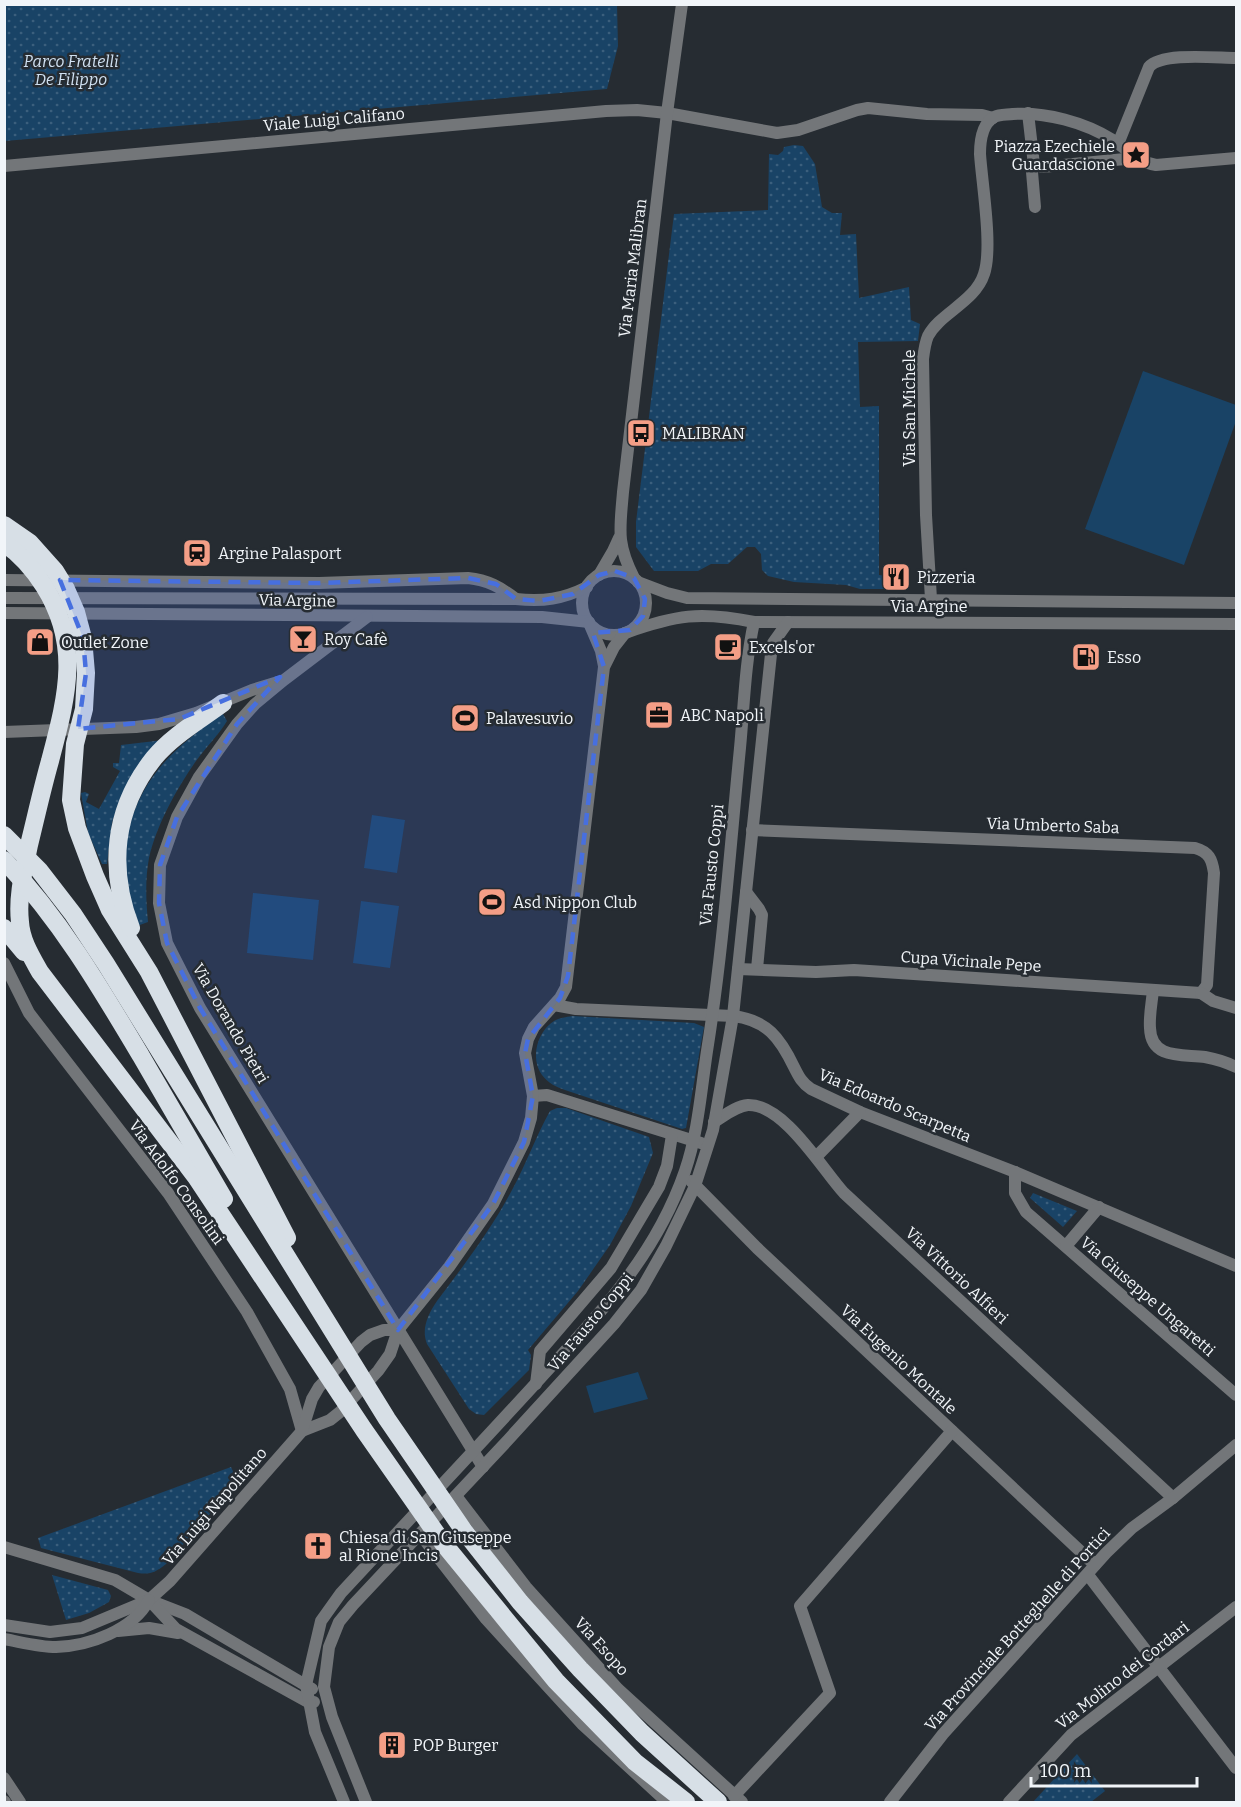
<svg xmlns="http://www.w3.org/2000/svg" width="1241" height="1807" viewBox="0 0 1241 1807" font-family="Bitter,serif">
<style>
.green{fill:url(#green-dots)}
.pitch{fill:#194366}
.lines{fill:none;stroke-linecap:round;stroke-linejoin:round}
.minor{stroke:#737679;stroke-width:12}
.highway{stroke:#d7dfe6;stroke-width:18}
.marked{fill:#476fdf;fill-opacity:0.2;stroke:#476fdf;stroke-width:4.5;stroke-dasharray:12 8;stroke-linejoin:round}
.labels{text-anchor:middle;stroke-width:5;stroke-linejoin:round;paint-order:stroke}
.park-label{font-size:16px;font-style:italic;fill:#d0e1f2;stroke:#262c32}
.street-label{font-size:16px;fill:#f1f5f9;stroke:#262c32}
.poi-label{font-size:16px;fill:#f1f5f9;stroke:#262c32;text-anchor:start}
</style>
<defs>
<pattern id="green-dots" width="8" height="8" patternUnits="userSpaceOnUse" patternTransform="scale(1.5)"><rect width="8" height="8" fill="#194366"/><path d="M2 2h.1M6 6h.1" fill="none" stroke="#3b5f7d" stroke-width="1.8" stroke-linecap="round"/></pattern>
</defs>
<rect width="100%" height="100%" fill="#262c32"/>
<g class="green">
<path d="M 4,5 L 617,5 L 618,46 L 607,89 L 5,141 Z"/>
<path d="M 794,145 L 803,146 L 815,164 L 822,207 L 832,213 L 842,213 L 840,235 L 856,234 L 859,298 L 909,287 L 911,320 L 920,324 L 918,341 L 858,342 L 860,407 L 879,406 L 879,575 L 888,576 L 888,589 L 860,589 L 846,585 L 794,582 L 768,576 L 762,570 L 761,554 L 755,547 L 747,547 L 728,564 L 711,564 L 698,571 L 654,571 L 636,547 L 636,522 L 674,214 L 768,210 L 769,154 L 778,155 L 783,151 L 784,147 Z"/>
<path d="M 223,714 L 227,721 C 218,736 205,748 196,761 C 177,788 156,826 149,858 C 145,879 146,901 148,922 L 137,926 C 110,853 129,787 189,739 C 199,731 211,719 223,714 Z"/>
<path d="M 164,740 L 118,804 L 112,823 L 107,864 L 102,864 L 88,833 L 81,793 L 85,792 L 89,794 L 86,802 L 99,809 L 120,771 L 113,767 L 113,763 L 119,763 L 121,745 Z"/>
<path d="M 572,1016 L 694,1023 L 704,1027 L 686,1128 L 682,1129 L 565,1090 C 556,1087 548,1083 542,1075 C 530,1058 537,1032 554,1021 C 559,1018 567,1017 572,1016 Z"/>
<path d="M 557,1108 L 566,1108 L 649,1137 L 653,1153 L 631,1206 L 610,1245 L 578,1291 L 528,1350 L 531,1355 L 529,1370 L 484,1415 L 476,1414 L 469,1409 L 427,1344 C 421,1329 428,1314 437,1301 C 464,1265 491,1230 512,1190 C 526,1164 536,1136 550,1111 Z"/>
<path d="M 1033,1193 L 1072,1209 L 1077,1211 L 1063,1227 L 1030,1198 Z"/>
<path d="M 231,1467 L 238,1482 L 166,1564 C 156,1572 150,1575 138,1573 L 41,1548 L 38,1538 Z"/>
<path d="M 52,1575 L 108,1590 L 111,1596 L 109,1602 L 89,1613 L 66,1620 Z"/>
<path d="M 1077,1754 L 1105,1791 L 1091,1802 L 1033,1802 Z"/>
</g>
<g class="pitch">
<path d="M 1143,371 L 1236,405 L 1236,421 L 1184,565 L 1085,529 Z"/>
<path d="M 372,815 L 405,820 L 397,873 L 364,868 Z"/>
<path d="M 253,893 L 319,900 L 313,960 L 247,953 Z"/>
<path d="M 361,901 L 399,906 L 390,968 L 353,963 Z"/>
<path d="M 638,1372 L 648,1399 L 594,1413 L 586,1386 Z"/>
</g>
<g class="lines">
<g class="minor">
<path d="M 1028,113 L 1034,165 L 1032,172 L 1035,207"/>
<path d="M 1118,144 L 1149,67 C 1162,52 1216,58 1236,58"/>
<path d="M 4,166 L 606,111 L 637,110 L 667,113 L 777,133 L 798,130 L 857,110 L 868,108 L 927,114 L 982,115 L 993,118"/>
<path d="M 1042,167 L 1125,159 L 1133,156"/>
<circle cx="614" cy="603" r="32"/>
<path d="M 599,575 L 613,551 L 619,538"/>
<path d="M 634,578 C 616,543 620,529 623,492 L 667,113 L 682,4"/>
<path d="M 4,580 L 319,583 L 468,578 C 488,580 500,587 516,599"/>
<path d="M 638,582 L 667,593 L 687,598 L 1236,603"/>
<path d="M 4,598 L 516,599 C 543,602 563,599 587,587"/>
<path d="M 931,599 L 926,515 L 923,359 C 924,351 925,343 928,336 C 940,313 975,302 984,274 C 993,248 982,184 980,154 C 980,141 982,124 994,117 C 1000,114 1007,115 1013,114 C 1046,112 1084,122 1113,140 C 1128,150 1138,162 1156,165 L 1236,158"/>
<path d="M 4,613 L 542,617 L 589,622"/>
<path d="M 367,617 L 284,680 L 255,704 L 237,724 L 199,777 L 177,817 L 160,865 L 159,903 L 167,943 L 200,1008 L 483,1467"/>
<path d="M 589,623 L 601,651 L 604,666"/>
<path d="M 625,633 C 676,615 700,611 754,622 L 1236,624"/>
<path d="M 4,732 L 136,727 L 159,724 L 196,713 L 252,690 L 278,682"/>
<path d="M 752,830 L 1195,848 C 1209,852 1212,859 1214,873 L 1207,985 L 1201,993"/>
<path d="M 746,892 L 759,909 L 762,915 L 757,969"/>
<path d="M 4,963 L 29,1013 L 168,1193 L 247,1312 L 290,1389 L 302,1431"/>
<path d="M 738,969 L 816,972 L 854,970 L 1201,993"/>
<path d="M 1153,990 C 1152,1002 1149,1015 1150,1028 C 1151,1060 1183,1054 1205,1057 C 1216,1059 1226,1062 1236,1067"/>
<path d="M 1201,993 L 1213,1001 L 1236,1008"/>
<path d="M 554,1005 L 576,1009 L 733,1016 C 767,1020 780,1038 794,1067 C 799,1077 802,1083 811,1089 L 860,1112 L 1015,1172 L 1236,1266"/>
<path d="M 533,1096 L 547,1095 L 701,1143"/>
<path d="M 714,1122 C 724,1116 736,1106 748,1105 C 784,1104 822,1169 844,1193 L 1173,1498"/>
<path d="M 816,1157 L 860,1112"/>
<path d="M 1015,1172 L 1015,1193 L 1026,1212 L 1236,1395"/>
<path d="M 691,1181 L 757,1248 L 1095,1565"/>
<path d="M 1066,1246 L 1099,1207"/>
<path d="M 536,1384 L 540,1351 L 611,1268 L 659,1187 L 667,1166 L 672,1135"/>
<path d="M 302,1431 L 330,1420 L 340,1412 L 378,1371 L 390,1354 L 398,1330 L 449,1267 L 493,1204 L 524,1142 L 531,1118 L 533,1096 L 525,1053 L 528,1039 L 534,1027 L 560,998 L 566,987 L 604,667 L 614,647 L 625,633"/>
<path d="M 456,1496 L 526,1587 L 618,1689 L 742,1802"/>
<path d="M 420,1534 L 486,1619 L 582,1724 L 667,1802"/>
<path d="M 4,1547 L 115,1580 L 149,1600 L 185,1614 L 312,1689"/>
<path d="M 1088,1575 L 1236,1768"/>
<path d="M 150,1601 L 176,1629 L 308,1702 L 314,1702"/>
<path d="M 4,1625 L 50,1632 L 82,1628 L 149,1600 L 170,1581 L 302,1431 L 312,1399 L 319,1387 L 361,1342 L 370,1335 L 384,1330 L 398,1330"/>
<path d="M 118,1631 L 149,1628 L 178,1633"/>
<path d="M 4,1639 C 21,1642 39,1647 56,1647 C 89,1646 133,1630 149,1600"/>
<path d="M 4,1778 L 20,1802"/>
<path d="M 734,1796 L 830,1693 L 800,1606 L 952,1431"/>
<path d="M 4,1801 L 5,1802"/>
<path d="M 344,1802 L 315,1732 L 306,1685 L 321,1621 L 341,1593 C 406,1523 472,1453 537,1382 C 597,1316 655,1258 685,1171 C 698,1133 701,1091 707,1051 C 723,951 730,849 740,748 C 744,706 745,664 754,622"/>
<path d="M 366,1802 L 332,1717 L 324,1687 L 329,1647 L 339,1622 L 353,1605 L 508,1440 L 614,1324 L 641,1290 L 666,1246 L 695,1186 L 713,1130 L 733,1016 L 771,654 L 773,643 L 788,622"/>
<path d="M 890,1802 L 943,1734 L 1106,1553 L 1132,1528 L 1173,1498 L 1236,1445"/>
<path d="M 1009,1802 L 1071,1735 L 1236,1607"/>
</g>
<g class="highway">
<path d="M 4,525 L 30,543 L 55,571 L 66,589 L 76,612 L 83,638 L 86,673 L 84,709 L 75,744 L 71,800 L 77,828 L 95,876 L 110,910 L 149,972 L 287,1238"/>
<path d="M 4,543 C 20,554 34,570 44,586 C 82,646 66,699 50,761 C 42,789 36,817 29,845 C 24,870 17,896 20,922 C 21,940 31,956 40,972 L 196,1177 L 364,1430 L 443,1543 L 556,1681 L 635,1762 L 686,1802"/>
<path d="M 4,835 L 39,870 L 73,914 L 106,964 L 387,1419 L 464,1531 L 520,1602 L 580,1669 L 642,1733 L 718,1802"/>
<path d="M 4,860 C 60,919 100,987 141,1056 C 169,1104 196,1151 224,1199"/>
<path d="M 4,928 L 24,952"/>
<path d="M 131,928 C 108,869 113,809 154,758 C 172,736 200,720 223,703"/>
</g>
</g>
<path class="marked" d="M 615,571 L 634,578 L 645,599 L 643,616 L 630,630 L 593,633 L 604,667 L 568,976 L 560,998 L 528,1039 L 525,1053 L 533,1096 L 524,1142 L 493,1204 L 398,1330 L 200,1008 L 167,943 L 159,903 L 160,865 L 177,817 L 237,724 L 280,677 L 179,719 L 78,729 L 86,673 L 83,638 L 60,580 L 319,583 L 468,578 L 496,584 L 516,599 L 539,601 L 573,594 L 599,575 Z"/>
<defs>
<g id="sight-square" transform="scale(1.5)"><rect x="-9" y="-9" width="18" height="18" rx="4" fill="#f49e86" stroke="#262c32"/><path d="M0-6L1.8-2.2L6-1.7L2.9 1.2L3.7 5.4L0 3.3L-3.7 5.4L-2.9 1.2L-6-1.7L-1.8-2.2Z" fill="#111"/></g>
<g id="bus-square" transform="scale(1.5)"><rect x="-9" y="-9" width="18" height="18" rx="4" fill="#f49e86" stroke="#262c32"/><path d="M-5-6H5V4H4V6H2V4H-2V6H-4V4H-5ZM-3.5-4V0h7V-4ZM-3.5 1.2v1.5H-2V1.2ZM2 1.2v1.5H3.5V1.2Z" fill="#111"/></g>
<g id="station-square" transform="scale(1.5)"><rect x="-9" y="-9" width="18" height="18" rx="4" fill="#f49e86" stroke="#262c32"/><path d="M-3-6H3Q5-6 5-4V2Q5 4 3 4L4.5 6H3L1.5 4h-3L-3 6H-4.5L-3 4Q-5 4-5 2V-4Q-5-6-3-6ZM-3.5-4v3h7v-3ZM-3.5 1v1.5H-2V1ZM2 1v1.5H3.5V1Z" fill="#111"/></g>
<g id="restaurant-square" transform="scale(1.5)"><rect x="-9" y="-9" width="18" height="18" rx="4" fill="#f49e86" stroke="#262c32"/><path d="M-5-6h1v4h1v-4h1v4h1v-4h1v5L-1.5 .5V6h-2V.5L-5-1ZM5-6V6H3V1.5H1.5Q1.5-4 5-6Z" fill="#111"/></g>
<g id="bar-square" transform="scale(1.5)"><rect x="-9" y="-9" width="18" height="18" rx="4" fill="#f49e86" stroke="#262c32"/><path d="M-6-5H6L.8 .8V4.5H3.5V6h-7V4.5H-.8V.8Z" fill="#111"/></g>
<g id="shop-square" transform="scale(1.5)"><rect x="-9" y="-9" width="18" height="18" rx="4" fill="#f49e86" stroke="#262c32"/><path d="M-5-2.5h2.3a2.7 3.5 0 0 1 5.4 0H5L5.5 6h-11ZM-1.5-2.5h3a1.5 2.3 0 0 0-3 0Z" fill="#111"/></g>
<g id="cafe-square" transform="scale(1.5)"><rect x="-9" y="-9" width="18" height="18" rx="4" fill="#f49e86" stroke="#262c32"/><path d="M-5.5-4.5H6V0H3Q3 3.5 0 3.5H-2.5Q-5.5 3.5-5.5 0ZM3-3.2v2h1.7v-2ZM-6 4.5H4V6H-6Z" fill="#111"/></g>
<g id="fuel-square" transform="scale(1.5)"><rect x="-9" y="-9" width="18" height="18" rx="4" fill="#f49e86" stroke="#262c32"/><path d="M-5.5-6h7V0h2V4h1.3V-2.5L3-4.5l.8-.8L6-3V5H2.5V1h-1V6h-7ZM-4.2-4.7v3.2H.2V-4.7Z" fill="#111"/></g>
<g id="office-square" transform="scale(1.5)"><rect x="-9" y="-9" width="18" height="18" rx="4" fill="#f49e86" stroke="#262c32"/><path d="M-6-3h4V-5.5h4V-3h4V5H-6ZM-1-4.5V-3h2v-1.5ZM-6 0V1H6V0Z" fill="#111"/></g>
<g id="stadium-square" transform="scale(1.5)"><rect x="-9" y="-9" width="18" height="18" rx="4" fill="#f49e86" stroke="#262c32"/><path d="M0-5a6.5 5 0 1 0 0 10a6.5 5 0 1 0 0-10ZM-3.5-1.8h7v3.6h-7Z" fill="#111"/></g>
<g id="church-square" transform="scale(1.5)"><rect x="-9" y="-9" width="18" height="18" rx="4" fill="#f49e86" stroke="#262c32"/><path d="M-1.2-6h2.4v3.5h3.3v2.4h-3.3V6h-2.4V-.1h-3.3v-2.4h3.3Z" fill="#111"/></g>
<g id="building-square" transform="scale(1.5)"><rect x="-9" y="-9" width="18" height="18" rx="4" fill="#f49e86" stroke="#262c32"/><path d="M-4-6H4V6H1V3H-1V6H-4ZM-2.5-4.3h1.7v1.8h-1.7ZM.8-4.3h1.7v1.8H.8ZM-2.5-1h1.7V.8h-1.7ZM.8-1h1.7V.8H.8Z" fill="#111"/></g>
</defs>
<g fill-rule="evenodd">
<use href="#sight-square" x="1136" y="155"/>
<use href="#bus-square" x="641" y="433"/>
<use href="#station-square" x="197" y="553"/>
<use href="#restaurant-square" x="896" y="577"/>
<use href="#bar-square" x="303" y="639"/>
<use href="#shop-square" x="40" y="642"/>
<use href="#cafe-square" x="728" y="647"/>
<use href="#fuel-square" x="1086" y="657"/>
<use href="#office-square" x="659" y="715"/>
<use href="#stadium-square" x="465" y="718"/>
<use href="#stadium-square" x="492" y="902"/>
<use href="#church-square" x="318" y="1546"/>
<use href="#building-square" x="392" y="1745"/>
</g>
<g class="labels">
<g class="park-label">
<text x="71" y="67">Parco Fratelli<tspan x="71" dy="18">De Filippo</tspan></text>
</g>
<g class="street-label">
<text transform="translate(334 119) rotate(-5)" y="6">Viale Luigi Califano</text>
<text transform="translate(632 268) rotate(-83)" y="6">Via Maria Malibran</text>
<text transform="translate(909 408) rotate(-90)" y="6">Via San Michele</text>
<text transform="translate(297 600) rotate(1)" y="6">Via Argine</text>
<text x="929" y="612">Via Argine</text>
<text transform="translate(1053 825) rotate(2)" y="6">Via Umberto Saba</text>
<text transform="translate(711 865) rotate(-84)" y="6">Via Fausto Coppi</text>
<text transform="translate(971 961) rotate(4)" y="6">Cupa Vicinale Pepe</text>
<text transform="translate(231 1023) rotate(60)" y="6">Via Dorando Pietri</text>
<text transform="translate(895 1105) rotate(23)" y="6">Via Edoardo Scarpetta</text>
<text transform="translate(177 1182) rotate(54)" y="6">Via Adolfo Consolini</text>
<text transform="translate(957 1275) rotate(43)" y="6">Via Vittorio Alfieri</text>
<text transform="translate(1148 1296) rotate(41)" y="6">Via Giuseppe Ungaretti</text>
<text transform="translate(590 1322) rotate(-50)" y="6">Via Fausto Coppi</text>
<text transform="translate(899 1359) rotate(43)" y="6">Via Eugenio Montale</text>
<text transform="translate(214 1506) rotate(-49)" y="6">Via Luigi Napolitano</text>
<text transform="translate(1017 1629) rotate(-48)" y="6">Via Provinciale Botteghelle di Portici</text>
<text transform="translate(602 1646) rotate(48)" y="6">Via Esopo</text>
<text transform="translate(1122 1675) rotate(-38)" y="6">Via Molino dei Cordari</text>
</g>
<g class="poi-label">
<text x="1115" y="152" text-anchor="end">Piazza Ezechiele<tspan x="1115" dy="18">Guardascione</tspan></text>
<text x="662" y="439">MALIBRAN</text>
<text x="218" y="559">Argine Palasport</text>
<text x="917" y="583">Pizzeria</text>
<text x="324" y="645">Roy Cafè</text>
<text x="61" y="648">Outlet Zone</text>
<text x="749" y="653">Excels'or</text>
<text x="1107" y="663">Esso</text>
<text x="680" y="721">ABC Napoli</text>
<text x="486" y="724">Palavesuvio</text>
<text x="513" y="908">Asd Nippon Club</text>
<text x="339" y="1543">Chiesa di San Giuseppe<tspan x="339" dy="18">al Rione Incis</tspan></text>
<text x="413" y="1751">POP Burger</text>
</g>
</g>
<rect width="1241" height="1807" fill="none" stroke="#f1f5f9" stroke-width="12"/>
<path d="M1031 1777v9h166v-9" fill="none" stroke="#f1f5f9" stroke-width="3"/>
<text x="1040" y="1777" font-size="18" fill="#f1f5f9" stroke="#262c32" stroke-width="4.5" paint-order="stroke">100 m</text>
</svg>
